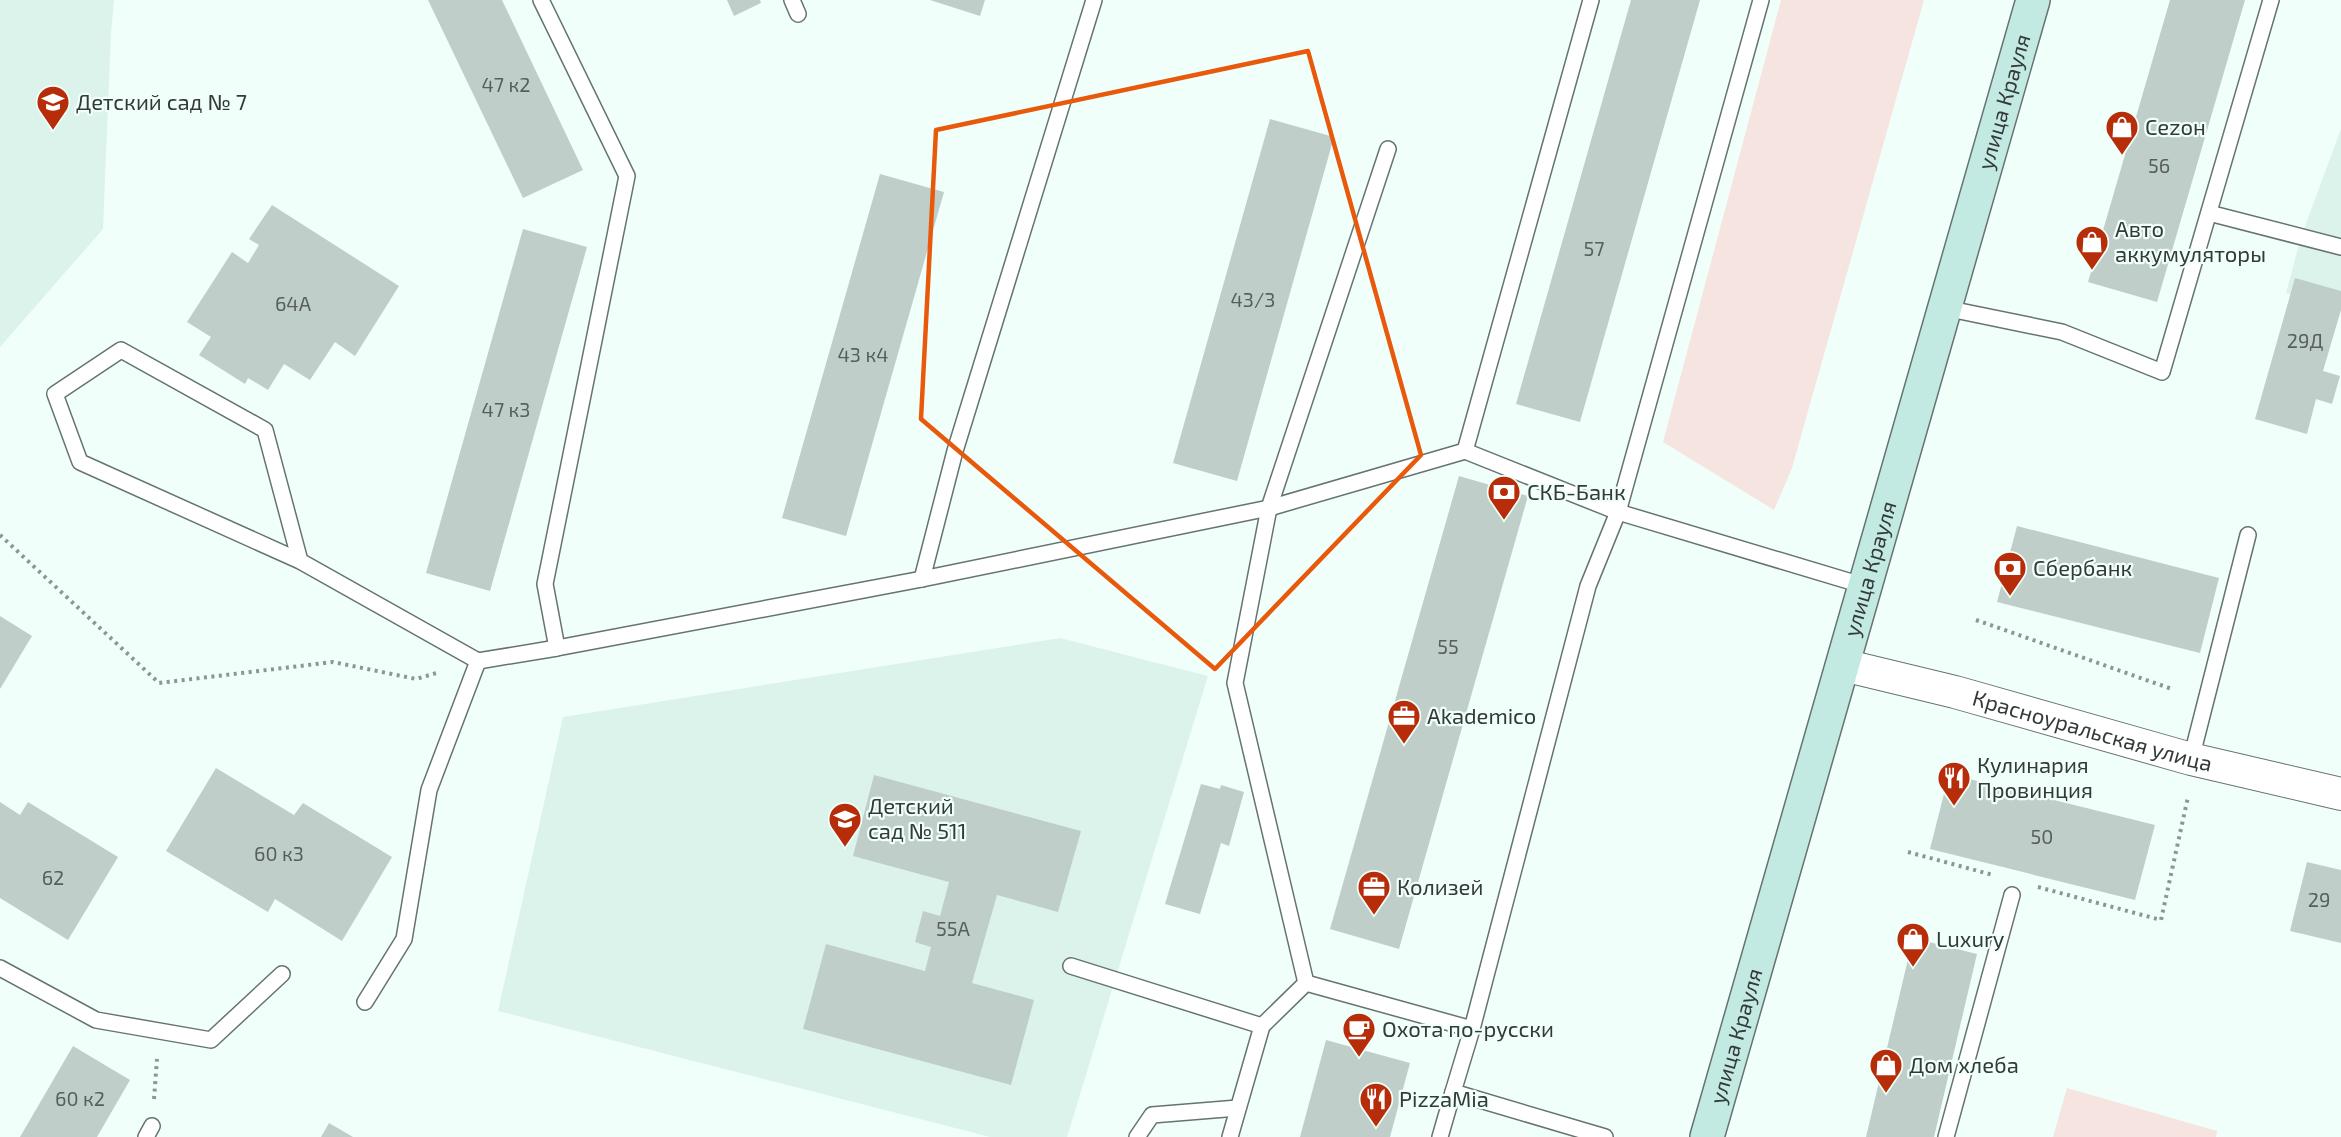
<svg xmlns="http://www.w3.org/2000/svg" width="2341" height="1137" viewBox="0 0 2341 1137" font-family="'Exo 2',sans-serif">
<style>
.built{fill:#dcf3ec}
.green{fill:#f6e4e0}
.building{fill:#c0ceca}
.lines{fill:none;stroke-linecap:round;stroke-linejoin:round}
.service-casing{stroke:#667370;stroke-width:18}
.minor-casing{stroke:#667370;stroke-width:34}
.secondary-casing{stroke:#667370;stroke-width:36}
.path{stroke:#8c9693;stroke-width:4;stroke-dasharray:3 4.5;stroke-linecap:butt}
.service{stroke:#fff;stroke-width:15}
.minor{stroke:#fff;stroke-width:32}
.secondary{stroke:#c2eae2;stroke-width:33}
.marked{fill:none;stroke:#e8590c;stroke-width:4.5;stroke-linejoin:round}
.labels{text-anchor:middle;stroke-width:4.5;stroke-linejoin:round;paint-order:stroke}
.number-label{font-size:20px;fill:#575f5c}
.street-label{font-size:22px;fill:#343a38;stroke:#f0fffa}
.poi-label{font-size:22px;fill:#343a38;stroke:#f0fffa;text-anchor:start}
</style>
<rect width="100%" height="100%" fill="#f0fffa"/>
<g class="built">
<path d="M 0,0 L 114,0 L 111,34 L 103,229 L 0,347 Z"/>
<path d="M 2341,129 L 2341,306 L 2286,293 L 2301,237 Z"/>
<path d="M 1060,638 L 1208,676 L 1067,1137 L 990,1137 L 498,1011 L 563,717 Z"/>
</g>
<g class="green">
<path d="M 1781,0 L 1924,0 L 1792,468 L 1774,510 L 1663,442 Z"/>
<path d="M 2067,1088 L 2217,1131 L 2216,1137 L 2053,1137 Z"/>
</g>
<g class="building">
<path d="M 428,0 L 502,0 L 583,170 L 523,198 Z"/>
<path d="M 727,0 L 760,0 L 761,3 L 734,16 Z"/>
<path d="M 930,0 L 985,0 L 980,16 Z"/>
<path d="M 1631,0 L 1700,0 L 1580,422 L 1516,404 Z"/>
<path d="M 2170,0 L 2245,0 L 2157,302 L 2088,282 Z"/>
<path d="M 1270,119 L 1334,137 L 1237,481 L 1173,463 Z"/>
<path d="M 880,174 L 944,192 L 846,536 L 782,518 Z"/>
<path d="M 272,205 L 399,286 L 355,356 L 335,342 L 310,380 L 284,364 L 268,390 L 248,378 L 245,384 L 199,355 L 211,337 L 187,322 L 232,252 L 248,263 L 259,245 L 249,239 Z"/>
<path d="M 523,229 L 587,247 L 490,591 L 426,573 Z"/>
<path d="M 2295,278 L 2341,291 L 2341,310 L 2323,371 L 2340,376 L 2332,404 L 2316,399 L 2307,434 L 2255,419 Z"/>
<path d="M 1459,476 L 1528,496 L 1399,949 L 1330,929 Z"/>
<path d="M 2017,526 L 2219,578 L 2200,653 L 1997,602 Z"/>
<path d="M 0,616 L 32,636 L 0,689 Z"/>
<path d="M 216,768 L 294,815 L 303,803 L 392,857 L 342,941 L 275,899 L 268,912 L 166,851 Z"/>
<path d="M 1949,774 L 2155,825 L 2135,900 L 1930,849 Z"/>
<path d="M 874,775 L 1081,831 L 1058,912 L 997,895 L 972,983 L 1034,1000 L 1011,1085 L 803,1029 L 826,944 L 925,971 L 931,947 L 915,942 L 923,911 L 940,916 L 949,882 L 853,856 Z"/>
<path d="M 1201,784 L 1220,789 L 1221,785 L 1244,792 L 1229,846 L 1221,843 L 1200,914 L 1165,904 Z"/>
<path d="M 0,802 L 20,815 L 28,802 L 118,857 L 68,940 L 0,898 Z"/>
<path d="M 2307,862 L 2341,870 L 2341,943 L 2290,931 Z"/>
<path d="M 1913,938 L 1977,954 L 1934,1137 L 1866,1137 Z"/>
<path d="M 1326,1040 L 1410,1063 L 1390,1137 L 1300,1137 Z"/>
<path d="M 73,1046 L 130,1080 L 97,1137 L 20,1137 Z"/>
<path d="M 329,1123 L 353,1137 L 321,1137 Z"/>
</g>
<g class="lines">
<g class="service-casing">
<g id="service">
<path d="M 541,0 L 627,176 L 545,584 L 557,648"/>
<path d="M 792,0 L 798,14"/>
<path d="M 1388,149 L 1269,508 L 1235,683 L 1306,983 L 1472,1029 L 1453,1092 L 1605,1137"/>
<path d="M 2209,213 L 2341,247"/>
<path d="M 1945,308 L 2062,332 L 2162,372 L 2271,0"/>
<path d="M 1465,451 L 1591,0"/>
<path d="M 300,561 L 265,430 L 121,350 L 55,394 L 80,462 L 300,561 L 478,661 L 557,648 L 922,579 L 1269,508 L 1465,451 L 1618,512 L 1865,586"/>
<path d="M 922,579 L 955,451 L 1094,0"/>
<path d="M 2191,759 L 2248,535"/>
<path d="M 1071,966 L 1262,1026"/>
<path d="M 0,968 L 96,1020 L 211,1040 L 282,974"/>
<path d="M 365,1002 L 404,939 L 429,790 L 478,661"/>
<path d="M 1472,1029 L 1588,586 L 1618,512 L 1761,0"/>
<path d="M 146,1137 L 152,1126"/>
<path d="M 1137,1137 L 1152,1115 L 1238,1108"/>
<path d="M 1230,1137 L 1262,1026 L 1306,983"/>
<path d="M 1440,1137 L 1453,1092"/>
<path d="M 1946,1137 L 2012,895"/>
</g>
</g>
<g class="minor-casing">
<g id="minor">
<path id="s1" d="M 1843,665 L 1955,692 L 2191,759 L 2341,794"/>
</g>
</g>
<g class="secondary-casing">
<g id="secondary">
<path id="s2" d="M 1707,1137 L 2033,0"/>
</g>
</g>
<g class="path">
<path d="M 0,535 L 159,683 L 333,662 L 416,679 L 440,672"/>
<path d="M 1976,620 L 2172,689"/>
<path d="M 1908,852 L 1993,875"/>
<path d="M 2038,887 L 2161,920 L 2188,797"/>
<path d="M 154,1099 L 157,1059"/>
</g>
<use href="#service" class="service"/>
<use href="#minor" class="minor"/>
<use href="#secondary" class="secondary"/>
</g>
<path class="marked" d="M 1308,51 L 1421,455 L 1215,669 L 921,419 L 936,130 Z"/>
<defs>
<g id="school-pin" transform="scale(1.725)"><path d="M0 17L-7.5 6A9.5 9.5 0 1 1 7.5 6Z" fill="#b72c09" stroke="#f0fffa"/><path d="M0-5L7-2L0 1L-7-2ZM-4 1L0 2.5L4 1V4Q0 6-4 4Z" fill="#fff"/></g>
<g id="shop-pin" transform="scale(1.725)"><path d="M0 17L-7.5 6A9.5 9.5 0 1 1 7.5 6Z" fill="#b72c09" stroke="#f0fffa"/><path d="M-5-2.5h2.3a2.7 3.5 0 0 1 5.4 0H5L5.5 6h-11ZM-1.5-2.5h3a1.5 2.3 0 0 0-3 0Z" fill="#fff"/></g>
<g id="bank-pin" transform="scale(1.725)"><path d="M0 17L-7.5 6A9.5 9.5 0 1 1 7.5 6Z" fill="#b72c09" stroke="#f0fffa"/><path d="M-6-4H6V4H-6ZM0-2.3a2.3 2.3 0 1 0 0 4.6a2.3 2.3 0 1 0 0-4.6Z" fill="#fff"/></g>
<g id="office-pin" transform="scale(1.725)"><path d="M0 17L-7.5 6A9.5 9.5 0 1 1 7.5 6Z" fill="#b72c09" stroke="#f0fffa"/><path d="M-6-3h4V-5.5h4V-3h4V5H-6ZM-1-4.5V-3h2v-1.5ZM-6 0V1H6V0Z" fill="#fff"/></g>
<g id="restaurant-pin" transform="scale(1.725)"><path d="M0 17L-7.5 6A9.5 9.5 0 1 1 7.5 6Z" fill="#b72c09" stroke="#f0fffa"/><path d="M-5-6h1v4h1v-4h1v4h1v-4h1v5L-1.5 .5V6h-2V.5L-5-1ZM5-6V6H3V1.5H1.5Q1.5-4 5-6Z" fill="#fff"/></g>
<g id="cafe-pin" transform="scale(1.725)"><path d="M0 17L-7.5 6A9.5 9.5 0 1 1 7.5 6Z" fill="#b72c09" stroke="#f0fffa"/><path d="M-5.5-4.5H6V0H3Q3 3.5 0 3.5H-2.5Q-5.5 3.5-5.5 0ZM3-3.2v2h1.7v-2ZM-6 4.5H4V6H-6Z" fill="#fff"/></g>
</defs>
<g fill-rule="evenodd">
<use href="#school-pin" x="53" y="102"/>
<use href="#shop-pin" x="2122" y="127"/>
<use href="#shop-pin" x="2092" y="242"/>
<use href="#bank-pin" x="1504" y="492"/>
<use href="#bank-pin" x="2010" y="568"/>
<use href="#office-pin" x="1404" y="716"/>
<use href="#restaurant-pin" x="1954" y="778"/>
<use href="#school-pin" x="845" y="819"/>
<use href="#office-pin" x="1374" y="887"/>
<use href="#shop-pin" x="1913" y="939"/>
<use href="#cafe-pin" x="1359" y="1029"/>
<use href="#shop-pin" x="1886" y="1065"/>
<use href="#restaurant-pin" x="1376" y="1099"/>
</g>
<g class="labels">
<g class="number-label">
<text x="506" y="92">47 к2</text>
<text x="2159" y="173">56</text>
<text x="1594" y="256">57</text>
<text x="1253" y="307">43/3</text>
<text x="293" y="311">64А</text>
<text x="2305" y="348">29Д</text>
<text x="863" y="362">43 к4</text>
<text x="506" y="417">47 к3</text>
<text x="1448" y="654">55</text>
<text x="2042" y="844">50</text>
<text x="279" y="861">60 к3</text>
<text x="53" y="885">62</text>
<text x="2319" y="907">29</text>
<text x="953" y="936">55А</text>
<text x="80" y="1106">60 к2</text>
</g>
<g class="street-label">
<text dy="8" stroke="none"><textPath href="#s2" startOffset="1077">улица Крауля</textPath></text>
<text dy="8" stroke="none"><textPath href="#s2" startOffset="591">улица Крауля</textPath></text>
<text dy="8" stroke="none"><textPath href="#s1" startOffset="258">Красноуральская улица</textPath></text>
<text dy="8" stroke="none"><textPath href="#s2" startOffset="105">улица Крауля</textPath></text>
</g>
<g class="poi-label">
<text x="76" y="110">Детский сад № 7</text>
<text x="2145" y="135">Сеzон</text>
<text x="2115" y="237">Авто<tspan x="2115" dy="25">аккумуляторы</tspan></text>
<text x="1527" y="500">СКБ-Банк</text>
<text x="2033" y="576">Сбербанк</text>
<text x="1427" y="724">Akademico</text>
<text x="1977" y="773">Кулинария<tspan x="1977" dy="25">Провинция</tspan></text>
<text x="868" y="814">Детский<tspan x="868" dy="25">сад № 511</tspan></text>
<text x="1397" y="895">Колизей</text>
<text x="1936" y="947">Luxury</text>
<text x="1382" y="1037">Охота по-русски</text>
<text x="1909" y="1073">Дом хлеба</text>
<text x="1399" y="1107">PizzaMia</text>
</g>
</g>
</svg>
